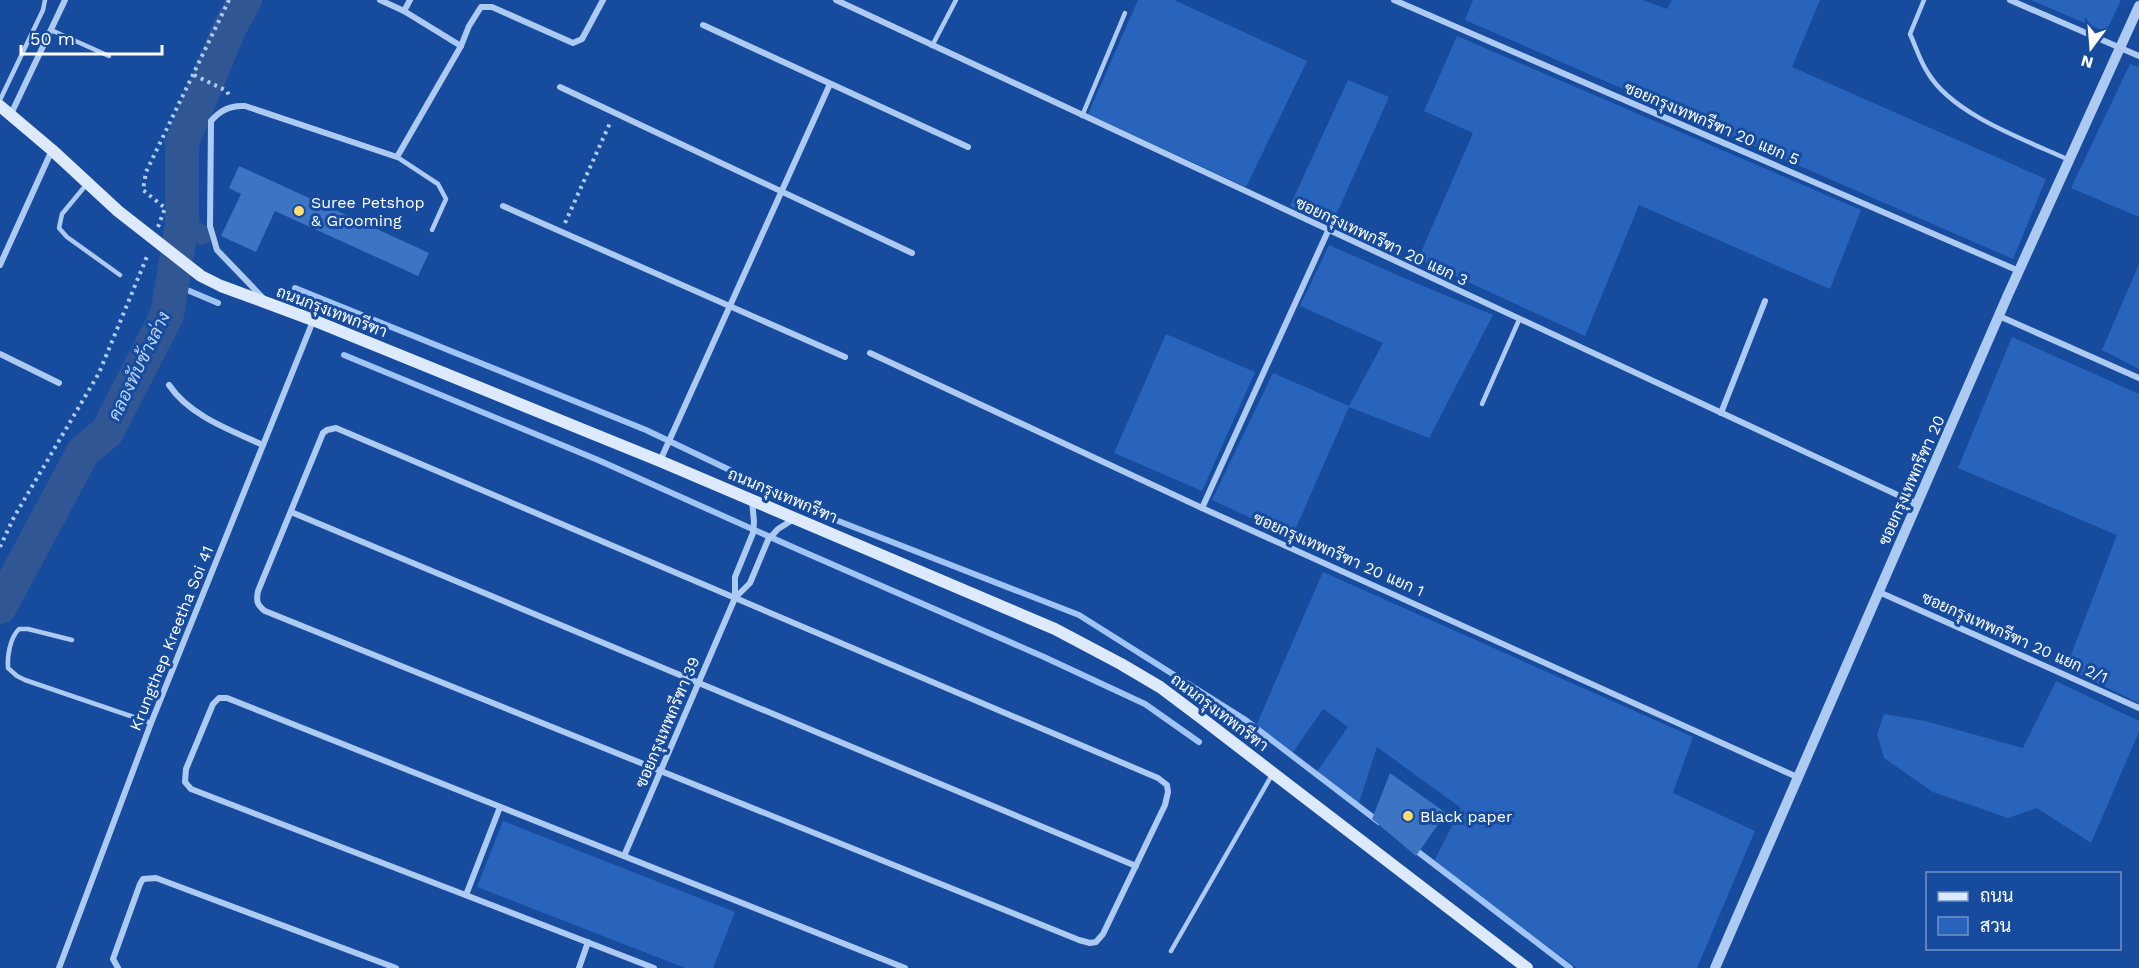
<svg xmlns="http://www.w3.org/2000/svg" width="2139" height="968" viewBox="0 0 2139 968" font-family="'Work Sans',Sarabun,sans-serif">
<style>
.green{fill:#2964bc}
.lines{fill:none;stroke-linecap:round;stroke-linejoin:round}
.stream{stroke:#a0c4f6;stroke-width:6}
.canal{stroke:#305694;stroke-width:20}
.river{stroke:#305694;stroke-width:34}
.building{fill:#3e74c4}
.path{stroke:#adcaf3;stroke-width:4;stroke-dasharray:3 4.5;stroke-linecap:butt}
.service{stroke:#adcaf3;stroke-width:4.5}
.minor{stroke:#adcaf3;stroke-width:6}
.tertiary{stroke:#adcaf3;stroke-width:10}
.secondary{stroke:#dde9fd;stroke-width:12}
.poi-dot{fill:#ffdc6f;stroke:#164b9e;stroke-width:2}
.labels{text-anchor:middle;stroke-width:6;stroke-linejoin:round;paint-order:stroke}
.street-label{font-size:16px;fill:#fff;stroke:#164b9e}
.poi-label{font-size:16px;fill:#fff;stroke:#164b9e;text-anchor:start}
.water-label{font-size:18px;font-style:italic;fill:#bad4f9;stroke:#164b9e}
</style>
<rect width="100%" height="100%" fill="#164b9e"/>
<g class="green">
<path d="M 1138,0 L 1174,0 L 1307,61 L 1246,187 L 1088,114 Z"/>
<path d="M 1473,0 L 1643,0 L 1667,9 L 1672,0 L 1820,0 L 1792,67 L 2046,179 L 2013,259 L 1465,20 Z"/>
<path d="M 2031,0 L 2121,0 L 2106,32 Z"/>
<path d="M 1457,36 L 1861,210 L 1830,289 L 1639,205 L 1585,336 L 1418,259 L 1473,133 L 1424,111 Z"/>
<path d="M 2130,64 L 2139,67 L 2139,217 L 2071,188 Z"/>
<path d="M 1348,80 L 1389,97 L 1331,226 L 1290,206 Z"/>
<path d="M 1329,245 L 1411,281 L 1493,315 L 1429,438 L 1349,407 L 1292,537 L 1212,500 L 1273,373 L 1349,406 L 1383,343 L 1300,306 Z"/>
<path d="M 2139,264 L 2139,369 L 2102,350 Z"/>
<path d="M 1166,334 L 1255,372 L 1202,491 L 1114,453 Z"/>
<path d="M 2012,337 L 2139,394 L 2139,703 L 2066,668 L 2117,535 L 1958,468 Z"/>
<path d="M 1323,572 L 1693,737 L 1673,793 L 1755,831 L 1697,968 L 1577,968 L 1433,863 L 1461,808 L 1377,747 L 1357,809 L 1316,773 L 1348,727 L 1323,709 L 1291,755 L 1256,726 Z"/>
<path d="M 2056,681 L 2139,721 L 2139,732 L 2091,843 L 2037,808 L 2008,818 L 1933,792 L 1884,758 L 1877,734 L 1884,714 L 1925,721 L 2023,748 Z"/>
<path d="M 503,821 L 735,912 L 713,968 L 685,968 L 477,887 Z"/>
</g>
<g class="lines">
<g class="stream">
<path d="M 173,284 L 218,303"/>
<path d="M 295,288 L 646,430 L 828,517 L 1079,615 L 1244,719 L 1379,822"/>
<path d="M 344,355 L 598,460 L 797,549 L 1044,657 L 1145,704 L 1199,742"/>
<path d="M 1413,848 L 1570,968"/>
</g>
<path class="canal" d="M 182,224 L 202,235"/>
<path class="river" d="M 0,607 L 83,452 L 107,432 L 167,315 L 182,224 L 182,143 L 230,27 L 245,0"/>
</g>
<g class="building">
<path d="M 239,166 L 429,253 L 418,276 L 275,211 L 256,252 L 221,236 L 241,194 L 229,188 Z"/>
<path d="M 1390,773 L 1446,813 L 1416,856 L 1372,819 Z"/>
</g>
<g class="lines">
<g class="path">
<path d="M 194,75 L 227,91 L 230,98"/>
<path d="M 565,223 L 610,123"/>
<path d="M 158,227 L 165,208 L 143,190 L 146,172 L 229,0"/>
<path d="M 0,547 L 14,517 L 99,373 L 148,254"/>
</g>
<g class="service">
<path d="M 1924,0 L 1910,34 C 1916,47 1920,61 1928,73 C 1953,115 2026,140 2069,160"/>
<path d="M 51,30 L 109,56"/>
<path d="M 932,46 L 956,0"/>
<path d="M 0,100 L 43,10 L 45,0"/>
<path d="M 1082,116 L 1125,13"/>
<path d="M 397,157 L 438,184 L 446,199 L 432,230"/>
<path d="M 86,185 L 62,214 L 59,228 L 67,237 L 120,275"/>
<path d="M 1482,404 L 1519,320"/>
<path d="M 72,640 L 28,629 L 19,629 C 10,638 7,656 8,668 L 17,676 L 25,680 L 151,723"/>
<path d="M 1171,951 L 1273,773"/>
</g>
<g class="minor">
<path d="M 380,0 L 404,11"/>
<path d="M 836,0 L 1917,504"/>
<path d="M 1394,0 L 2019,271"/>
<path d="M 2010,0 L 2139,56"/>
<path d="M 703,25 L 968,147"/>
<path d="M 461,46 L 469,26 L 481,7 L 492,7 L 573,43 L 582,39 L 603,0"/>
<path d="M 560,87 L 912,253"/>
<path d="M 11,114 L 65,0"/>
<path d="M 503,206 L 845,357"/>
<path d="M 0,265 L 52,150"/>
<path d="M 263,298 L 217,250 L 210,226 L 211,121 C 220,110 231,105 245,106 L 397,157 L 461,46 L 404,11 L 410,0"/>
<path d="M 1999,316 L 2139,378"/>
<path d="M 870,353 L 1202,508 L 1797,777"/>
<path d="M 0,354 L 59,383"/>
<path d="M 169,385 C 190,416 230,430 263,445"/>
<path d="M 1721,413 L 1765,301"/>
<path d="M 336,428 L 1158,778 L 1167,785 L 1168,792 L 1165,805 L 1103,934 L 1096,942 L 1090,943 L 1079,940 L 265,611 C 257,605 256,601 258,591 L 323,433 L 327,430 Z"/>
<path d="M 660,461 L 830,84"/>
<path d="M 1202,508 L 1328,231"/>
<path d="M 291,512 L 1136,866"/>
<path d="M 1879,592 L 2139,708"/>
<path d="M 735,598 L 750,583 L 768,540 L 778,529 L 794,519"/>
<path d="M 624,856 L 735,598 L 735,577 L 753,533 L 754,522 L 752,500"/>
<path d="M 466,895 L 500,807"/>
<path d="M 59,968 L 151,723 L 313,321"/>
<path d="M 118,968 L 113,959 L 140,884 L 143,879 L 156,878 L 396,968"/>
<path d="M 579,968 L 588,942"/>
<path d="M 654,968 L 191,789 L 185,782 L 186,769 L 213,704 L 219,698 L 227,698 L 905,968"/>
</g>
<path class="tertiary" d="M 1715,968 L 2007,297 L 2139,6"/>
<path class="secondary" d="M 0,106 L 52,150 L 118,211 L 201,276 L 221,286 L 313,320 L 660,461 L 1055,629 L 1121,664 L 1160,687 L 1200,717 L 1527,968"/>
</g>
<g class="poi-dot">
<circle cx="299" cy="211" r="6"/>
<circle cx="1408" cy="816" r="6"/>
</g>
<g class="labels">
<g class="street-label">
<text transform="translate(1712 123) rotate(23)" y="6">ซอยกรุงเทพกรีฑา 20 แยก 5</text>
<text transform="translate(1382 241) rotate(25)" y="6">ซอยกรุงเทพกรีฑา 20 แยก 3</text>
<text transform="translate(332 311) rotate(21)" y="6">ถนนกรุงเทพกรีฑา</text>
<text transform="translate(1911 480) rotate(-66)" y="6">ซอยกรุงเทพกรีฑา 20</text>
<text transform="translate(783 495) rotate(23)" y="6">ถนนกรุงเทพกรีฑา</text>
<text transform="translate(1339 554) rotate(24)" y="6">ซอยกรุงเทพกรีฑา 20 แยก 1</text>
<text transform="translate(2015 637) rotate(24)" y="6">ซอยกรุงเทพกรีฑา 20 แยก 2/1</text>
<text transform="translate(171 638) rotate(-68)" y="6">Krungthep Kreetha Soi 41</text>
<text transform="translate(1220 712) rotate(37)" y="6">ถนนกรุงเทพกรีฑา</text>
<text transform="translate(667 722) rotate(-67)" y="6">ซอยกรุงเทพกรีฑา 39</text>
</g>
<g class="poi-label">
<text x="311" y="208">Suree Petshop<tspan x="311" dy="18">&amp; Grooming</tspan></text>
<text x="1420" y="822">Black paper</text>
</g>
<g class="water-label">
<text transform="translate(139 366) rotate(-64)" y="6">คลองทับช้างล่าง</text>
</g>
</g>
<rect x="1926" y="872" width="195" height="78" fill="#164b9e" stroke="#7393c5" stroke-width="1.5"/>
<rect x="1938" y="892" width="30" height="9" fill="#dde9fd" stroke="#7393c5" stroke-width="1.5"/>
<text x="1980" y="902" font-size="18" fill="#ffffff">ถนน</text>
<rect x="1938" y="917" width="30" height="18" fill="#2964bc" stroke="#7393c5" stroke-width="1.5"/>
<text x="1980" y="932" font-size="18" fill="#ffffff">สวน</text>
<g transform="translate(2091 48) rotate(196)" stroke="#164b9e" stroke-width="4.5" paint-order="stroke">
<path d="M0-4.5L10 22L0 15L-10 22Z" fill="#ffffff"/>
<text y="-9" font-size="16" font-weight="bold" text-anchor="middle" fill="#ffffff">N</text>
</g>
<path d="M21 45v9h141v-9" fill="none" stroke="#ffffff" stroke-width="3"/>
<text x="30" y="45" font-size="18" fill="#ffffff" stroke="#164b9e" stroke-width="4.5" paint-order="stroke">50 m</text>
</svg>
